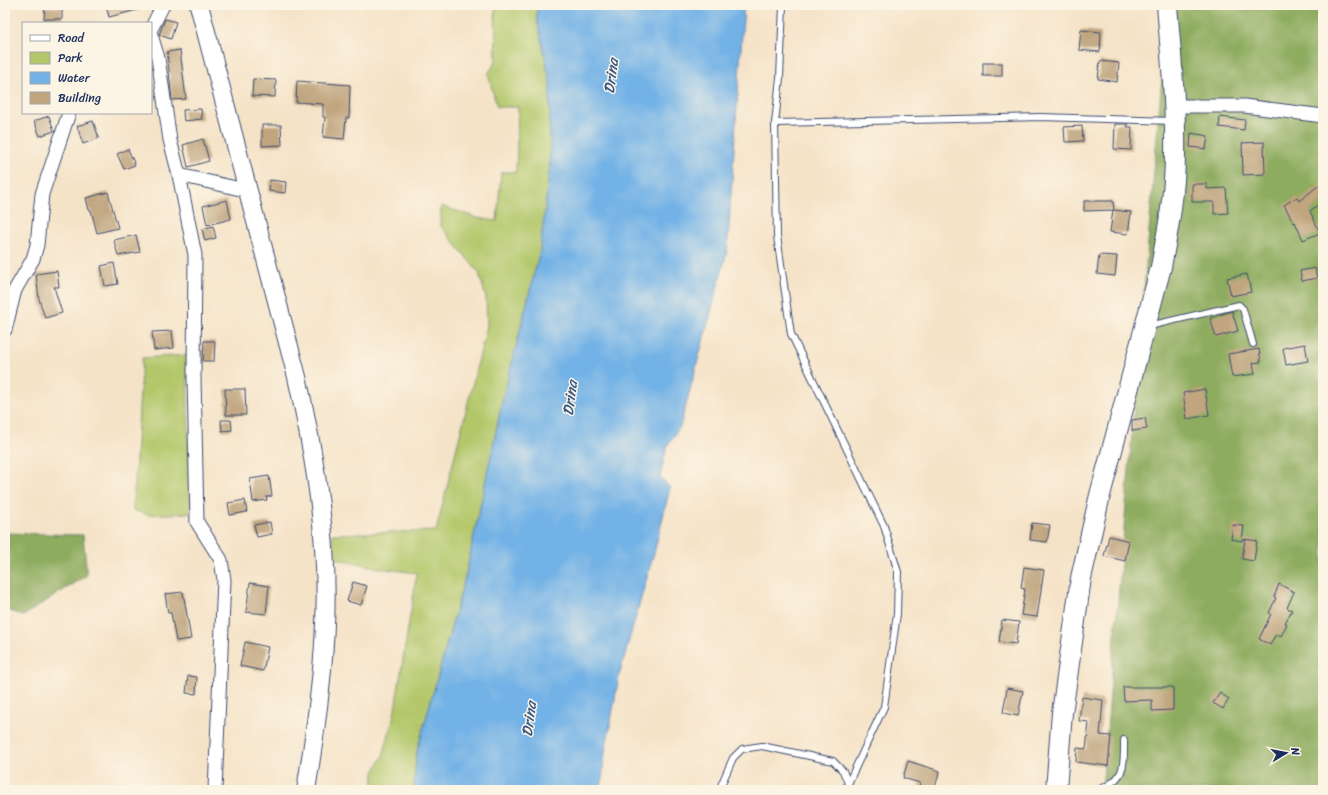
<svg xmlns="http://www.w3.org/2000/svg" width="1328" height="795" viewBox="0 0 1328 795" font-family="Sriracha,sans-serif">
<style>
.green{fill:#b3c76a;stroke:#677b64}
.forest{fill:#8eac5e;stroke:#546e5e}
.water{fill:#73b2e6;stroke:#4770a2}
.building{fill:#c0a57f}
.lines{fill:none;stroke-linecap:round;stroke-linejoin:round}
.lane-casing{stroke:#3c4a6e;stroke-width:8}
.street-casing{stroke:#3c4a6e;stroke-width:15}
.secondary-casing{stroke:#3c4a6e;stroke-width:20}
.primary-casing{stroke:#3c4a6e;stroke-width:22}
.lane{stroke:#fff;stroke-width:6}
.street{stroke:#fff;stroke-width:13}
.secondary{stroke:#fff;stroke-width:18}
.primary{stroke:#fff;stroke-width:20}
.labels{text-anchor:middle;stroke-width:3;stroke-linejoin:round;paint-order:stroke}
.water-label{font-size:15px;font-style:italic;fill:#355687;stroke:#fcf5e5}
</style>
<rect width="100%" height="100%" fill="#fcf5e5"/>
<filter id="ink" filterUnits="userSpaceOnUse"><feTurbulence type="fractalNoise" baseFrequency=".025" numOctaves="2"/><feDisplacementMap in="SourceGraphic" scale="8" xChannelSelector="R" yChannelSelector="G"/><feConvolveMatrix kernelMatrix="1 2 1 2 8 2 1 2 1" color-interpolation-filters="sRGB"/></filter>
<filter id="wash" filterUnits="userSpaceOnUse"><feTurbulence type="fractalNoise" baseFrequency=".012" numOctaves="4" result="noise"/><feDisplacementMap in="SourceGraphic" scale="16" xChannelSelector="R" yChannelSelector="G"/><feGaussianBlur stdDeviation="0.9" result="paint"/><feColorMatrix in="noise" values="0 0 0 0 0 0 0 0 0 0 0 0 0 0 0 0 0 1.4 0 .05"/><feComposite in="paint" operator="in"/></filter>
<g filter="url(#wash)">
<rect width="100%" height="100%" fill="#f5e3c8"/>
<g class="green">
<path d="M 495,5 L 537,5 L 537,19 L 550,81 L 550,166 L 540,251 L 503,398 L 466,574 L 416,755 L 414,790 L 373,790 L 374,772 L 383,756 L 394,715 L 417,573 L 384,569 L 334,558 L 332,534 L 436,531 L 487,326 L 486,298 L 479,273 L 440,225 L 441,206 L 478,218 L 497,221 L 501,172 L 516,172 L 518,107 L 497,107 L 488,74 L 496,61 Z"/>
<path d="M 187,355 L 190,513 L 148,515 L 133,510 L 142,358 Z"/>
</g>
<g class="forest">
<path d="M 1168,5 L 1323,5 L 1323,790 L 1102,790 Z"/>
<path d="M 5,533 L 83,535 L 87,575 L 23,616 L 5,609 Z"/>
</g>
<path class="water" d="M 537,5 L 744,5 L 727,252 L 680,427 L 667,446 L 660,477 L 670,488 L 655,549 L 620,672 L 605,752 L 601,790 L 414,790 L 416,755 L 466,574 L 503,398 L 540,251 L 550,166 L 550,81 L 537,19 Z"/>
<g id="blocks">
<g class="building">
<path d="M 106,5 L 140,5 L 141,9 L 109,17 Z"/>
<path d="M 45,7 L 62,7 L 62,19 L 44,19 Z"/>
<path d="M 165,19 L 176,22 L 171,39 L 159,35 Z"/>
<path d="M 1081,30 L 1101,32 L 1100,52 L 1079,50 Z"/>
<path d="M 180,50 L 186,99 L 172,100 L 167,52 Z"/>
<path d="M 1100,61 L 1119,63 L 1117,82 L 1098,79 Z"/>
<rect x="983" y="63" width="19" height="13"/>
<path d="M 253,79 L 276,80 L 275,97 L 252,96 Z"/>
<path d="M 297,81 L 350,85 L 349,118 L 346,118 L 344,139 L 323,137 L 325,117 L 323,117 L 323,104 L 296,102 Z"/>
<path d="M 201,109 L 202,119 L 184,121 L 183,110 Z"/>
<path d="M 49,116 L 54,131 L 40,136 L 34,121 Z"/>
<path d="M 1220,117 L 1245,120 L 1244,130 L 1219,127 Z"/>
<path d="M 93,121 L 99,138 L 83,144 L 77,126 Z"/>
<path d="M 1115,124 L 1128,124 L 1127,127 L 1132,127 L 1131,150 L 1114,149 Z"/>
<path d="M 262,125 L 281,125 L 282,145 L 262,146 Z"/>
<path d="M 1082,126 L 1083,141 L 1065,142 L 1064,127 Z"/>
<path d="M 1191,133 L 1208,136 L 1206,149 L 1190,147 Z"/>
<path d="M 203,139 L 209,161 L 188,167 L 183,145 Z"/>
<path d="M 1264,142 L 1265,174 L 1243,175 L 1242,143 Z"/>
<path d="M 128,149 L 135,165 L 124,169 L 117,154 Z"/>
<path d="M 270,180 L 286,182 L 285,193 L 269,191 Z"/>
<path d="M 1323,182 L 1323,201 L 1310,211 L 1320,233 L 1303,240 L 1295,222 L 1294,223 L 1284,205 L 1297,197 L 1299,201 Z"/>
<path d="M 1192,184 L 1207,184 L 1207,189 L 1226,188 L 1228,213 L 1214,214 L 1214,202 L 1192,202 Z"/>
<path d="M 108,192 L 118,228 L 97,233 L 91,210 L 89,210 L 86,198 Z"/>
<path d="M 227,200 L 231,219 L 207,225 L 203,206 Z"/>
<path d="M 1084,201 L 1113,201 L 1114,210 L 1084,211 Z"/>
<path d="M 1113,210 L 1131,212 L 1128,234 L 1110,232 Z"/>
<path d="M 213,226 L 216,238 L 205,241 L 202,229 Z"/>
<path d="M 136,235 L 140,252 L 118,256 L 114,240 Z"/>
<path d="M 1099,255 L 1117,256 L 1115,276 L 1097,274 Z"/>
<path d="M 114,263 L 118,284 L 105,286 L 101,266 Z"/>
<path d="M 1315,268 L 1317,278 L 1302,281 L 1300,271 Z"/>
<path d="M 57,271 L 59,287 L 54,287 L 62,313 L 45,318 L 39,299 L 36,274 Z"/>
<path d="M 1247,274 L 1251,292 L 1231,296 L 1227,278 Z"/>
<path d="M 1232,311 L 1238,331 L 1216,337 L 1210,318 Z"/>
<path d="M 172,331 L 174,348 L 154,350 L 152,332 Z"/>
<path d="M 204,341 L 215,341 L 214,361 L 203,361 Z"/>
<path d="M 1305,344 L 1308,361 L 1286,365 L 1283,348 Z"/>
<path d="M 1259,349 L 1261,362 L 1253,363 L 1255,374 L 1232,377 L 1228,354 Z"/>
<path d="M 225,389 L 245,389 L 246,415 L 226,415 Z"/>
<path d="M 1205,389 L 1209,415 L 1187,419 L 1183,393 Z"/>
<path d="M 1145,418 L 1147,429 L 1132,431 L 1132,420 Z"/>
<path d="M 221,420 L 231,420 L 232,430 L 222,431 Z"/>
<path d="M 269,476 L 272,496 L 266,497 L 267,500 L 253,502 L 250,479 Z"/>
<path d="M 245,500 L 247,512 L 230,515 L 228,503 Z"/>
<path d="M 270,522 L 272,534 L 257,537 L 254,525 Z"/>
<path d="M 1032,523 L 1050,525 L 1047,542 L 1030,540 Z"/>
<path d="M 1233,525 L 1244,526 L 1242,541 L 1231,539 Z"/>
<path d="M 1109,536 L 1129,541 L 1125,561 L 1104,556 Z"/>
<path d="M 1245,539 L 1257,541 L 1254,561 L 1242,559 Z"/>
<path d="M 1024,567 L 1044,570 L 1037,617 L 1021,615 L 1025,589 L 1021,588 Z"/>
<path d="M 353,582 L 367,586 L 361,605 L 347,601 Z"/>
<path d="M 250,583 L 269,586 L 266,614 L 246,612 Z"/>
<path d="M 1279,584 L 1294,592 L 1287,608 L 1292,610 L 1285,623 L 1287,624 L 1281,636 L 1276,634 L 1270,645 L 1259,639 L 1271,614 L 1269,613 L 1276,598 L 1274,597 Z"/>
<path d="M 183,592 L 191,639 L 176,641 L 171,613 L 168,613 L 165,594 Z"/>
<path d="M 1002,620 L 1019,622 L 1016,644 L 999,642 Z"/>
<path d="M 245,642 L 268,647 L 263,671 L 240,666 Z"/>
<path d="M 188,676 L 197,677 L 196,694 L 186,693 Z"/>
<path d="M 1123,687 L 1173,687 L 1173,710 L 1152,711 L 1152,700 L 1124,701 Z"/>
<path d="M 1007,688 L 1023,691 L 1018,716 L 1003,713 Z"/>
<path d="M 1220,693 L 1229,699 L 1223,709 L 1213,703 Z"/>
<path d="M 1082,697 L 1103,700 L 1100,735 L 1111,736 L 1108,766 L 1076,762 L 1077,748 L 1086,749 L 1089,722 L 1079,721 Z"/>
<path d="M 908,761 L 940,771 L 934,790 L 918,790 L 920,783 L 903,778 Z"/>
</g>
</g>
</g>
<g filter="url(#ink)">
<use href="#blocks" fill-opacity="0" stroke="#3c4a6e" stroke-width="1"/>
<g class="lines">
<g class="lane-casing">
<g id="lane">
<path d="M 783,5 L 780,78 L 775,123 L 777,236 L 791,334 L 884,526 L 898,572 L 897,614 L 884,707 L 845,790"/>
<path d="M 775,123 L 1040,117 L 1173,121"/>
<path d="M 1149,326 L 1239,305 L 1243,309 L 1253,344"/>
<path d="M 719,790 L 733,758 L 742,749 L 762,746 L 833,761 L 843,771 L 848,783"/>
<path d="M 1098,790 C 1126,779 1124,766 1124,740"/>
</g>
</g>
<g class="street-casing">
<g id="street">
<path d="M 151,29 L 163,5"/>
<path d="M 151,35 L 158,58 L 170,140 L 179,175 L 195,255 L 194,377 L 197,522 L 221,560 L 224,580 L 215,790"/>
<path d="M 1175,106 L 1244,106 L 1323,116"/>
<path d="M 179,175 L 249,191"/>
<path d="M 5,330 L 15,290 L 33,259 L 37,245 L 42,194 L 69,113"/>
</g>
</g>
<g class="secondary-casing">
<path id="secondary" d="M 199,5 L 297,377 C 315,458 329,540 325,624 C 323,680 315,735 306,790"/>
</g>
<g class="primary-casing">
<path id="primary" d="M 1056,790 L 1062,713 L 1081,578 L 1100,495 L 1161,267 C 1168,230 1175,193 1175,155 C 1176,105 1171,55 1167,5"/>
</g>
<use href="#lane" class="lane"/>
<use href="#street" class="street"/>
<use href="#secondary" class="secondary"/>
<use href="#primary" class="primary"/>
</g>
</g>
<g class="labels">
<g class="water-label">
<text transform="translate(611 76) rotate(-83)" y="5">Drina</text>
<text transform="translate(570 398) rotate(-83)" y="5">Drina</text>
<text transform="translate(529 719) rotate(-83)" y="5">Drina</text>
</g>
</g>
<rect width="1328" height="795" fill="none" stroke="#fcf5e5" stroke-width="20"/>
<rect x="22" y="22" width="130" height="92" fill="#fcf5e5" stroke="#a2a6af"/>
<rect x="30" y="35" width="20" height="6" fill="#ffffff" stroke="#a2a6af"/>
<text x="58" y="42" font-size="12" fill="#1b2f5e">Road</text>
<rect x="30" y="52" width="20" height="12" fill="#b3c76a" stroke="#a2a6af"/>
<text x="58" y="62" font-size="12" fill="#1b2f5e">Park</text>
<rect x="30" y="72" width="20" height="12" fill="#73b2e6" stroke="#a2a6af"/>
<text x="58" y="82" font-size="12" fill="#1b2f5e">Water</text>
<rect x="30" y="92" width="20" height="12" fill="#c0a57f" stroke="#a2a6af"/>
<text x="58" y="102" font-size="12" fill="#1b2f5e">Building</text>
<g transform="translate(1286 753) rotate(80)" stroke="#fcf5e5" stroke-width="3" paint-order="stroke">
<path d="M0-3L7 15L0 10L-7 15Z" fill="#1b2f5e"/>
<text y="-6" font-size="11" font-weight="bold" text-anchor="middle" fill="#1b2f5e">N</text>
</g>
</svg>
